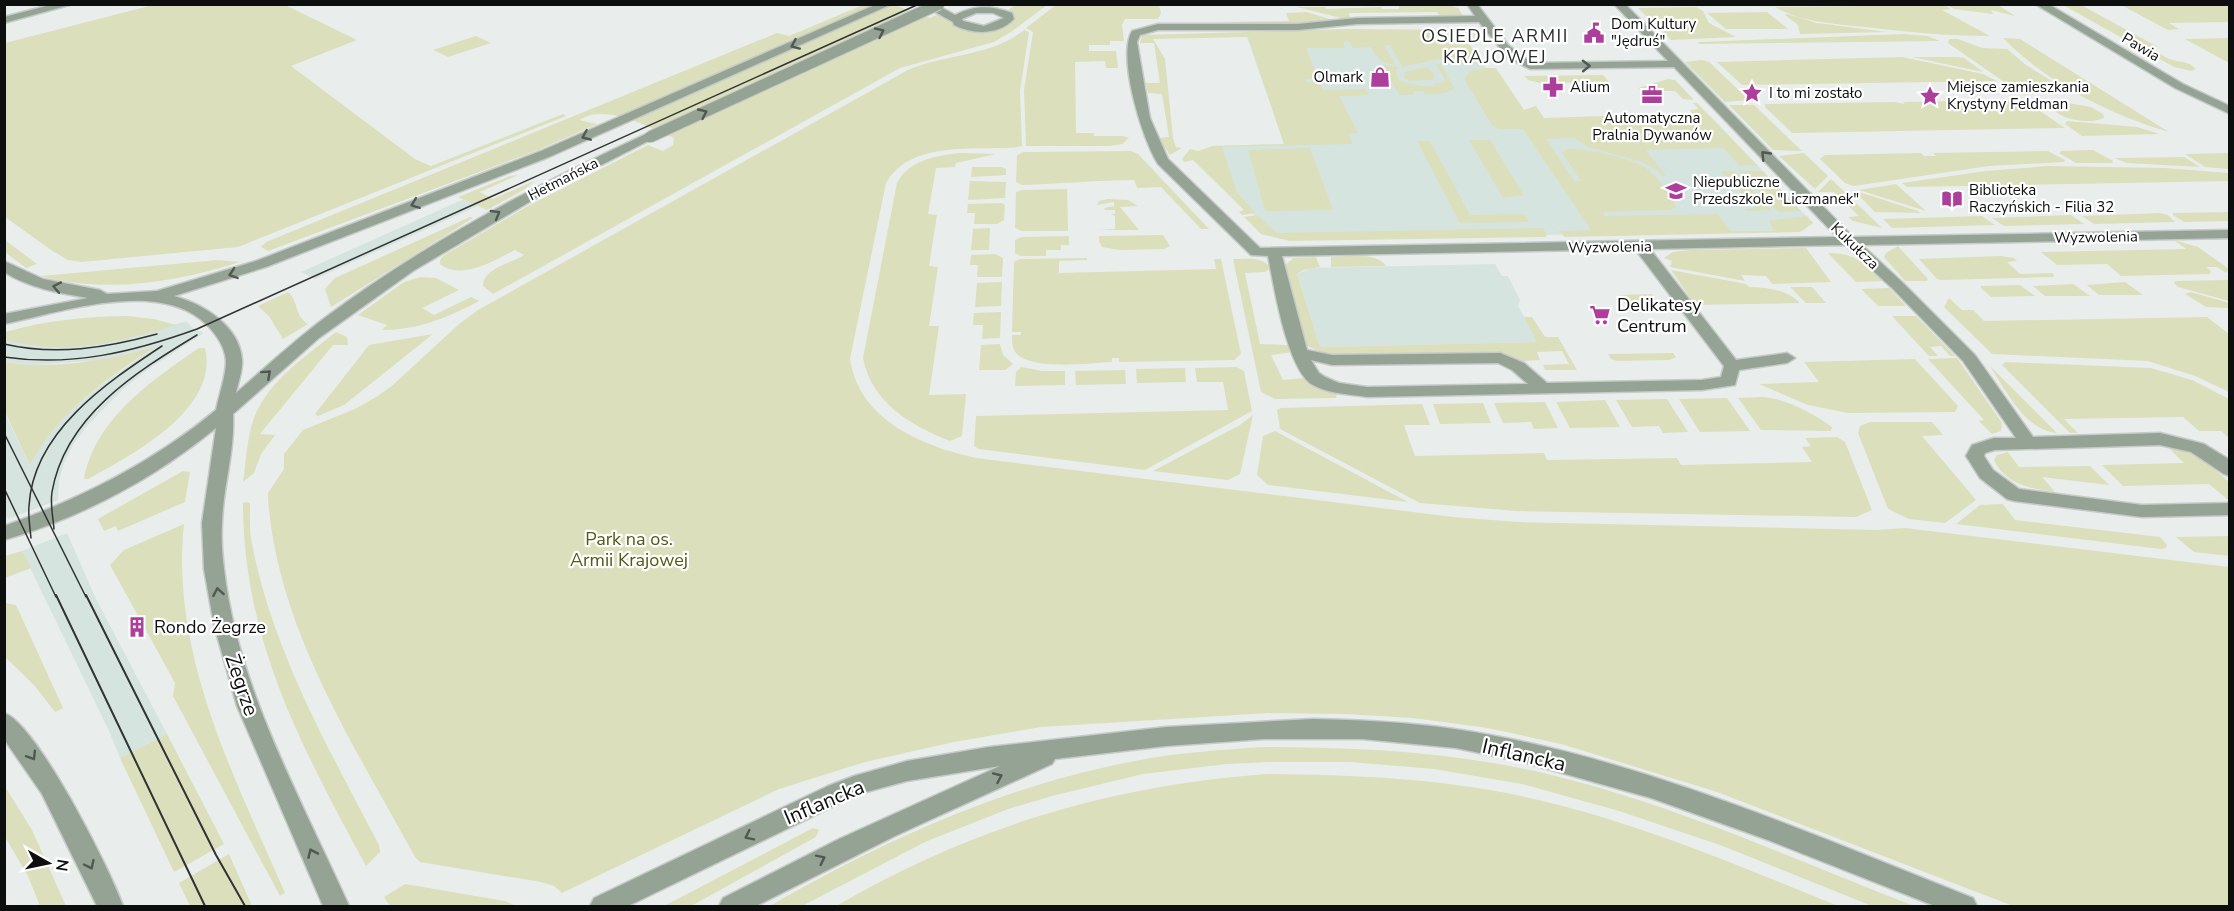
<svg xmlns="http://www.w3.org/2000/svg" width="2234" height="911" viewBox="0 0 2234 911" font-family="'Nunito Sans',sans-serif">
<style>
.built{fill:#d6e4e0}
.green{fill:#dbdfbc}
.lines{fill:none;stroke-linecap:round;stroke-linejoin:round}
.minor-casing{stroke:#c6cac9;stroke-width:3}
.minor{fill:#94a394;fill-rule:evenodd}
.tram-far1{stroke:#313333;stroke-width:1.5}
.tram{stroke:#313333;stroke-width:2}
.minor-bridge-casing{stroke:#c6cac9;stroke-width:13;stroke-linecap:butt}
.minor-bridge{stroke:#94a394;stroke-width:11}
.oneway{stroke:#505851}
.labels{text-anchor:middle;stroke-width:4.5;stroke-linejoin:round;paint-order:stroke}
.far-poi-label{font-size:15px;fill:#0d0e0e;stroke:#fff;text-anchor:start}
.far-street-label{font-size:15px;fill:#0d0e0e;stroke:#fff}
.far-quarter-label{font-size:18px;letter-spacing:1.5px;fill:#282c2b;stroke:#fff}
.poi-label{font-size:18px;fill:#0d0e0e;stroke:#fff;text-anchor:start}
.park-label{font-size:18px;fill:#545814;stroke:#fff}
.near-street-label{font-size:21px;fill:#0d0e0e;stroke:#fff}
</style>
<rect width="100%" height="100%" fill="#e9eeed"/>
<g class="built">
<path d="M 1247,37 L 1465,38 L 1521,119 L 1710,116 L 1813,223 L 1802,231 L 1279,239 L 1191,155 L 1213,146 L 1284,144 Z"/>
<path d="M 464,199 L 478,206 L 315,279 L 301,272 Z"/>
<path d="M 1495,264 L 1502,276 L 1508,276 L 1520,300 L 1518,306 L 1538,342 L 1320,347 L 1297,274 L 1311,268 Z"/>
<path d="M 186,321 L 194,329 L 204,333 L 147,370 L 122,390 L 86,427 L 73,445 L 64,463 L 59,481 L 58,500 L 8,519 L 4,513 L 4,412 L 30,465 L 39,447 L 65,416 L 97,388 L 153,348 L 102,360 L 33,365 L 5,362 L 5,339 L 37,346 L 84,345 L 138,336 Z"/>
<path d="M 67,533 L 96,599 L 167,734 L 120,758 L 109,731 L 22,551 Z"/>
</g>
<g class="green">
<path d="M 153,5 L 285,5 L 357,40 L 291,66 L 415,159 L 431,166 L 563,114 L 566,116 L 238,247 L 81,262 L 68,260 L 54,252 L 5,217 L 5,43 Z"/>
<path d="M 863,5 L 894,5 L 930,18 L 938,14 C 947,17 950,24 958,27 C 973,33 1003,31 1013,18 L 1009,9 L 1016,5 L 1047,5 L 1011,32 L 994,42 L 900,68 L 493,294 L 483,286 C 483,268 512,263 524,255 L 515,250 C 495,260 461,281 440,264 L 440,260 L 443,256 L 526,207 L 648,145 L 663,151 L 673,145 L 674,138 C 646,127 607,103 579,120 L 597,124 L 538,150 L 268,251 L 261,247 L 266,242 L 777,33 L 789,36 Z"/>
<path d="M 1056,5 L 1159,5 L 1161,13 L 1158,19 L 1125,19 L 1122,25 L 1124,41 L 1110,41 L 1110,45 L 1089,45 L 1089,51 L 1116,51 L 1118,68 L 1106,68 L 1105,61 L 1075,62 L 1076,133 L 1094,133 L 1094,136 L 1123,136 L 1129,138 L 1122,144 L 1110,146 L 1026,146 L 1024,90 L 1033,32 L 1026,28 Z"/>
<path d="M 1944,5 L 1951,9 L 1942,10 L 1990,36 C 1948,36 1907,32 1865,27 C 1836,24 1801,22 1775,7 Z"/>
<path d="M 1947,5 L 1998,5 L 2015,16 L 1991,10 L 1993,14 L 1954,9 Z"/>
<path d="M 2063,5 L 2081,5 L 2158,47 L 2152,47 C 2157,51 2164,58 2173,60 C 2183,63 2189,61 2196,69 L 2191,71 L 2174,67 Z"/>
<path d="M 2121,5 L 2229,5 L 2229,22 L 2169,23 L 2179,29 L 2168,30 Z"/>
<path d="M 1399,6 L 1452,6 L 1458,8 L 1463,16 L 1440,17 L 1437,12 L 1349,13 L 1350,18 L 1341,18 L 1297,7 L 1325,7 L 1326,9 L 1381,7 L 1382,9 L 1399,9 Z"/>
<path d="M 1696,7 L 1703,11 L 1709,23 L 1736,37 L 1671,40 L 1638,8 Z"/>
<path d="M 1306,12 L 1337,21 L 1301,25 L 1214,22 L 1289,21 L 1286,13 Z"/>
<path d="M 1767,12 L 1788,29 L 1726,29 L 1707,13 Z"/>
<path d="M 1787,14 L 1817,23 L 1887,32 L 1800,34 L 1798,25 L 1785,15 Z"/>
<path d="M 1347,29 L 1469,30 L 1477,35 L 1473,36 L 1476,41 L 1468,42 L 1482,63 L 1461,64 L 1456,57 L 1449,57 L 1402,67 L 1390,45 L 1384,45 L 1395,65 L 1381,61 L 1370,47 L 1353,48 L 1350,42 L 1343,42 L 1345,48 L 1306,48 L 1318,78 L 1306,79 L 1306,82 L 1319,82 L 1323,90 L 1366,89 L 1369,95 L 1339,96 L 1358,133 L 1348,134 L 1353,144 L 1222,147 L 1237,192 L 1255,213 L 1242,215 L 1239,212 L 1244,210 L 1193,160 L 1184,162 L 1182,159 L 1190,149 L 1198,151 L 1213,146 L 1284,144 L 1248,37 L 1153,39 L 1165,59 L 1173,138 L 1176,147 L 1182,148 L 1170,155 L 1158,138 L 1169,137 L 1162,94 L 1148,93 L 1146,83 L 1160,83 L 1154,43 L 1140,43 L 1142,35 Z"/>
<path d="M 1024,30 L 1029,32 L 1020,91 L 1022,146 C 1013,149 1003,148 994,148 C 957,149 907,146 886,183 L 850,359 C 859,420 922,446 976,458 L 1453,517 L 1518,522 L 1876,530 L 1905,528 L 2229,567 L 2229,906 L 2013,906 L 1717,792 L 1561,744 L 1488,728 L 1413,718 L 1345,714 L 1269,713 L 1041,727 L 954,742 L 865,762 L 779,789 L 562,893 L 554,886 L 541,882 L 420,862 L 415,857 C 354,745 277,628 268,498 L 268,493 L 284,469 L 284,454 L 303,430 L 355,409 L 378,396 L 394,384 L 459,324 L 478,310 L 908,70 C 946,53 990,57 1024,30 Z"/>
<path d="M 1904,34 L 1927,36 L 1940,41 L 1698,44 L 1699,42 Z"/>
<path d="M 476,36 L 491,43 L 448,57 L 433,50 Z"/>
<path d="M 2003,38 L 2020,39 L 2169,132 C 2110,115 2047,83 2003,38 Z"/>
<path d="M 2229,38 L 2229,63 L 2185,39 Z"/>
<path d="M 1949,39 L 1958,39 L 1982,48 L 2007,49 L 2026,65 L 2063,88 L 2049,91 L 2029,81 L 2041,93 L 2023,95 L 1948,43 Z"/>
<path d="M 1902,57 L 1983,74 L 1997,81 L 1742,85 L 1717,62 Z"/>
<path d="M 1912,57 L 1957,57 L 1964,58 L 1983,72 Z"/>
<path d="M 1702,60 L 1709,62 L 1749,100 L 1725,102 L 1685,62 Z"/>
<path d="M 1444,62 L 1451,64 L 1441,65 L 1454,88 C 1447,95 1435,94 1425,94 L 1423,91 L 1413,91 L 1415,95 L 1399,95 L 1383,65 L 1398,67 L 1396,71 L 1399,81 L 1420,86 L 1435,86 L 1434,84 L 1443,82 L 1445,79 L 1436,65 Z"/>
<path d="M 1427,67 L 1434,74 L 1433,80 L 1410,81 L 1404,77 L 1405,72 Z"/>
<path d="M 1486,68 L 1496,68 L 1524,110 L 1536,106 L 1544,118 L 1692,113 L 1690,110 L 1699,109 L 1693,103 L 1697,103 L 1758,166 L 1739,165 L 1723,148 L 1646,150 L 1666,176 L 1662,176 L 1657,170 L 1642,162 L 1588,147 L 1574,138 L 1546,139 L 1574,181 L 1581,181 L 1562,153 L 1567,149 C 1585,148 1628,157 1644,167 C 1655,174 1672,195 1676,207 L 1670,210 L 1603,212 L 1605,216 L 1717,214 L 1731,231 L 1774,231 L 1769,221 L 1807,216 L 1813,223 L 1800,232 L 1565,237 L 1558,231 L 1591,230 L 1523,129 L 1499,129 L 1492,125 L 1464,79 L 1470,71 Z"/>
<path d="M 1603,75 L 1609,82 L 1540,83 L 1528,80 L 1524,76 Z"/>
<path d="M 1668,79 L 1675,80 L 1694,100 L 1683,99 L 1675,91 L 1646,91 L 1638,88 Z"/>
<path d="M 2017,100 L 2027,102 L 2065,128 L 1792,133 L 1765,107 L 1765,104 L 1894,102 L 1905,104 L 1903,102 Z"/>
<path d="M 2062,102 L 2091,107 L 2103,114 L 2104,118 C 2091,125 2056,120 2051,105 Z"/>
<path d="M 1729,105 L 1754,105 L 1802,151 L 1773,150 Z"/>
<path d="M 2067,121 L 2137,127 L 2160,134 L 2082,136 L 2065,124 Z"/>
<path d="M 1469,140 L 1490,140 L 1524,195 L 1503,198 Z"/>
<path d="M 1417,141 L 1430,141 L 1470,215 L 1524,214 L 1529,222 L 1460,223 Z"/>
<path d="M 1310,148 L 1333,210 L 1265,211 L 1248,150 Z"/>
<path d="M 2093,150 L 2113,161 L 2112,163 L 2076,163 L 2059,153 L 2061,151 Z"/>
<path d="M 1131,151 L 1138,154 L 1209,229 L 1201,229 L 1161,187 L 1137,188 L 1134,180 C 1097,180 1059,184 1022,185 L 1016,182 L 1017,155 L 1023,152 Z"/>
<path d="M 2048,151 L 2065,160 L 2064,162 L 1989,166 L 1854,186 L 1845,183 L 1820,159 L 1825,155 L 1921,153 L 1924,156 L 1936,156 L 1933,153 Z"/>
<path d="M 959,153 L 996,154 L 956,163 L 955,167 L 936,168 L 928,214 L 937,215 L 929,266 L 938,267 L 929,326 L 939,326 L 929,395 L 966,394 L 962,436 L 950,441 C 910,425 872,403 863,358 L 897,183 C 909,160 935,156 959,153 Z"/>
<path d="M 1804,153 L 1828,176 L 1815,189 L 1779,156 Z"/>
<path d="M 2229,153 L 2229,169 L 2205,167 L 2185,154 Z"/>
<path d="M 2184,157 L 2200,167 L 2127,163 L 2114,158 Z"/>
<path d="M 2048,166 L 2165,168 L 2229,173 L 2229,181 L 1907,187 L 1902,183 L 1986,171 Z"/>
<path d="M 972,167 L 1002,167 L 1006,169 L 1006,175 L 971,177 Z"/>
<path d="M 1721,171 L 1735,171 L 1771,210 L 1747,211 L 1744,209 L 1755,208 Z"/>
<path d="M 1739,171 L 1763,171 L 1801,211 L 1778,212 Z"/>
<path d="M 518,175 L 480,192 L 493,199 L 534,181 L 525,189 L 487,210 L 458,197 L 510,176 Z"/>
<path d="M 1831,179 L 1882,228 L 1853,221 L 1848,217 L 1859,216 L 1834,192 L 1818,192 Z"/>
<path d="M 970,181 L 1006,182 L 1005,198 L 968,200 Z"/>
<path d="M 1896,184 L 1926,211 L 1859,190 Z"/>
<path d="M 1067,189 L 1068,231 L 1022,231 L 1015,228 L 1016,192 L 1022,190 Z"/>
<path d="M 1853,190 L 1918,211 L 1920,213 L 1875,212 Z"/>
<path d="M 1108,199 L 1128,200 L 1138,206 L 1120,207 L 1139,230 L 1098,230 L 1115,229 L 1115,216 L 1111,214 L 1115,214 L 1115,210 L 1105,210 L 1104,208 L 1114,206 L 1114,202 L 1097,205 L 1099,201 Z"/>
<path d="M 1001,203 L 1005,205 L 1004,220 L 997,224 L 974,224 L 975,213 L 967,213 L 968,204 Z"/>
<path d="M 2229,212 L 2229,221 L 2184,222 L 2173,215 L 2173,213 Z"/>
<path d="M 2160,213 L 2168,215 L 2175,222 L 2094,224 L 2082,216 Z"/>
<path d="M 1257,215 L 1277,233 L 1543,228 L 1547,235 L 1545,237 L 1290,241 L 1261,234 L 1244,217 Z"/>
<path d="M 2071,215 L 2084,224 L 2004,226 L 1992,218 Z"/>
<path d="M 1982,216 L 1995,225 L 1892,228 L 1883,219 Z"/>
<path d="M 470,217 L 473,218 L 331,307 L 325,289 L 335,278 Z"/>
<path d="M 990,228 L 989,250 L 971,250 L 973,229 Z"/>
<path d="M 1163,235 L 1170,246 L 1164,249 L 1120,250 L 1102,247 L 1099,241 L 1099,236 Z"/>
<path d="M 1069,236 L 1069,245 L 1061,245 L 1061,250 L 1046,250 L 1046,256 L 1020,256 L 1015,253 L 1015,240 L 1022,237 Z"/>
<path d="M 5,239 L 5,240 L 37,264 L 26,268 L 5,252 Z"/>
<path d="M 2174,240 L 2198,247 L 2229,269 L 2226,273 L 2217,267 L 2206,267 L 2211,271 L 2210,274 L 2121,276 L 2107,264 L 2057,265 L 2041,252 L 2186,249 Z"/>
<path d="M 1898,246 L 1928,279 L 1927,281 L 1905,281 L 1884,257 L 1886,253 Z"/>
<path d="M 1806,248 L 1831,282 L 1772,284 L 1766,276 L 1741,275 L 1745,281 L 1670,267 L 1672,261 L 1664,258 L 1673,252 L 1689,250 Z"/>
<path d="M 1828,253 C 1856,253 1864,263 1883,281 L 1856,282 Z"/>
<path d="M 995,254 L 1003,258 L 1002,277 L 977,277 L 978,265 L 970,265 L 971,255 Z"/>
<path d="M 2000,256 L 2014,258 L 2017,261 L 2007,262 L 2020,274 L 2053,273 L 2054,277 L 1942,280 L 1937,279 L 1919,259 Z"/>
<path d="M 1316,257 L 1320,267 L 1303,270 L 1297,274 L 1320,347 L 1537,342 L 1524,317 L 1532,317 L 1545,337 L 1558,337 L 1577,370 L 1545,370 L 1543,365 L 1569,364 L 1562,351 L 1537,352 L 1540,360 L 1524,361 L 1502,353 L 1331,356 L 1305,345 L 1284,266 L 1294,258 Z"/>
<path d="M 1331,257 C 1348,257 1375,251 1386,266 L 1331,267 Z"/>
<path d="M 1087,258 L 1087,260 L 1059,261 L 1059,273 L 1216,269 L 1214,259 L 1221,259 L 1241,354 L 1234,360 L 1119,362 L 1119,358 L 1112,358 L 1112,362 C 1090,363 1032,371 1016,353 C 1012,348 1012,342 1012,335 L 1021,335 L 1021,332 L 1012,332 L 1014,262 L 1020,259 Z"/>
<path d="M 1233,259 C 1246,259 1262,256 1271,268 L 1265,272 L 1245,273 L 1260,344 L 1287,345 L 1293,352 L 1271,355 L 1283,380 L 1304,378 L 1318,388 L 1337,394 L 1336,398 L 1275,399 L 1261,392 Z"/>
<path d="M 218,260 L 240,262 C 177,282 106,294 41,276 Z"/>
<path d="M 1671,270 L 1746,284 L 1749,287 C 1766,287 1788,290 1800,303 L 1695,305 Z"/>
<path d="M 421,277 L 436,278 L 459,290 L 422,308 L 434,315 L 471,297 L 479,301 C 447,318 418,330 382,330 L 387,325 L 358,315 L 404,282 Z"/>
<path d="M 2229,280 L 2229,301 L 2178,287 L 2174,283 L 2175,281 Z"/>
<path d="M 1002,282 L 1001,306 L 975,307 L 977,283 Z"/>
<path d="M 2125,282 L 2143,295 L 2099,295 L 2087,285 Z"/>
<path d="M 2073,284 L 2090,296 L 2045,296 L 2033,286 Z"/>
<path d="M 2020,285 L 2035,296 L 1991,297 L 1981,288 L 1981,286 Z"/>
<path d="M 1790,287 L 1812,287 L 1826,303 L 1806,303 Z"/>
<path d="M 1889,288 L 1906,306 L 1878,306 L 1861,289 Z"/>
<path d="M 288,292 C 299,301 294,316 308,324 L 283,339 L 269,316 L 258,306 Z"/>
<path d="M 2191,292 L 2229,303 L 2229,308 L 2206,307 L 2185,294 Z"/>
<path d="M 1652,294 L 1664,312 L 1631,313 L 1619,295 Z"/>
<path d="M 1949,298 L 1962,310 L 1973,310 L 1984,321 L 2207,317 L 2229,334 L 2229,392 L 2195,376 L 2148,361 L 1992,354 L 1944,307 Z"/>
<path d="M 1001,312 L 1000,338 L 982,339 L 983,325 L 973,325 L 974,313 Z"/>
<path d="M 127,316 L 154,319 L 176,325 C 123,342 60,357 5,339 L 5,332 C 44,321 86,316 127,316 Z"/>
<path d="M 1892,316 L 1916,316 L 1955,356 L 1950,356 L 1941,346 L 1930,347 L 1938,356 L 1929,356 Z"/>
<path d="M 336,332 L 347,337 L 348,345 L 333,345 L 260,434 L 275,435 L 261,454 L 254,473 L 243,482 C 246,461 247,437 254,418 C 268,381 306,356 336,332 Z"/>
<path d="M 433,334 L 344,405 L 318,416 L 315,414 L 369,345 Z"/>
<path d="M 1000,344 L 1003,355 L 1013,364 L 1005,370 L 979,370 L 981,345 Z"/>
<path d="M 155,347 C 107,378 57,413 30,465 L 5,412 L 5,362 C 55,370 106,360 155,347 Z"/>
<path d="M 199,348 L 205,348 C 220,409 132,455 88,479 L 84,479 C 95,419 152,380 199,348 Z"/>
<path d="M 1673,353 L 1676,357 L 1670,360 L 1617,361 L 1611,359 L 1608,354 Z"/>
<path d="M 1957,358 L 2002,423 L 2001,431 L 1992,434 L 1979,421 L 1984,420 L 1928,359 Z"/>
<path d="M 1915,359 L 1958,406 L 1955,412 L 1848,413 L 1808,405 L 1759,384 L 1819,382 L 1804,362 Z"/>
<path d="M 2005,362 L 2151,368 L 2192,380 L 2229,399 L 2229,438 L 2221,431 L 2199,431 L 2183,417 L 2064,419 L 2078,433 L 2070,433 L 2002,365 Z"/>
<path d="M 1989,365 L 2057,433 C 2023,429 2007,391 1989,365 Z"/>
<path d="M 1021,367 L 1042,371 L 1065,371 L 1065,385 L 1015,386 L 1016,372 Z"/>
<path d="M 1236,367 L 1244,371 L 1252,411 L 1145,470 L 979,449 L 974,446 L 976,416 L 1228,410 L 1223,382 L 1197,382 L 1195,368 Z"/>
<path d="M 1185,368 L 1186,382 L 1137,383 L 1136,369 Z"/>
<path d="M 1125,370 L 1126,384 L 1076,385 L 1075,371 Z"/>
<path d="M 1763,397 C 1787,399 1813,413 1832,427 L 1831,431 L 1761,430 L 1738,398 Z"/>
<path d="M 1727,398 L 1750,431 L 1700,432 L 1679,399 Z"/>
<path d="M 1667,399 L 1688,432 L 1663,433 L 1659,426 L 1632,427 L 1616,400 Z"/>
<path d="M 1605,400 L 1620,427 L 1570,428 L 1556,402 Z"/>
<path d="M 1545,402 L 1558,428 L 1534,429 L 1531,422 L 1503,423 L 1494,403 Z"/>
<path d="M 1483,403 L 1491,423 L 1440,424 L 1433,404 Z"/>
<path d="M 1422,404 L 1430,425 L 1404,425 L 1415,456 L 1544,453 L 1547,460 L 1677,458 L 1681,465 L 1812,462 L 1802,447 L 1811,446 L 1805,438 L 1837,437 L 1845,442 L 1872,510 L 1856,517 L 1516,511 L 1420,503 L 1280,429 L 1277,410 L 1281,408 Z"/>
<path d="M 1253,415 L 1240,474 L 1228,480 L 1153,471 L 1240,425 Z"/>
<path d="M 1870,422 L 1932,422 L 1943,435 L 1922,436 L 1976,500 L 1945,523 L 1909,519 L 1888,509 L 1858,433 L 1860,426 Z"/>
<path d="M 1275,431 L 1408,502 L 1268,485 L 1257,475 L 1263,436 Z"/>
<path d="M 2170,449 C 2195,450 2211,466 2229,482 L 2229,499 L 2227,499 L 2209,484 L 2123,486 L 2102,465 L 2184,463 Z"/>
<path d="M 2008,452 L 2019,467 L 2090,466 L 2109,485 L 2042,477 L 2055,492 C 2031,489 2005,484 1994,460 L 1997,455 Z"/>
<path d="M 183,471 L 190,472 L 185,502 L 118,531 L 116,526 L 104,531 L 98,519 Z"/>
<path d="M 247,502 L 250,503 C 250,517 249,531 252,544 C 273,652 329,749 379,845 L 380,852 L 366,866 C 302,748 243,640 243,503 Z"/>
<path d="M 2003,504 L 2015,520 L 2160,537 L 2167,545 L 2166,548 L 2161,549 L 1956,524 L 1980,505 Z"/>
<path d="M 184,524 C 170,654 235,778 285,893 L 280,896 L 173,696 L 175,683 L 110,565 L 124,550 Z"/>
<path d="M 2229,536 L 2229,556 L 2194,552 L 2176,537 Z"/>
<path d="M 22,551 L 31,568 L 5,578 L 5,556 Z"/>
<path d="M 5,603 L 16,605 L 63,708 L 55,712 L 34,685 L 5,657 Z"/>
<path d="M 167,734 L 224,844 L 174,872 L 120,758 Z"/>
<path d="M 1263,747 C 1349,747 1435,751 1520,768 C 1655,796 1786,856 1914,906 L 1872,906 L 1720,845 L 1619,811 L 1522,784 L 1434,769 L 1349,762 L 1268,762 L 1227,764 L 1143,774 L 1052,796 L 1008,809 L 925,842 L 802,906 L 770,906 C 886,839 1008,784 1140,760 C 1181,752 1222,750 1263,747 Z"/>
<path d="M 1269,774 C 1353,775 1438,778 1521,796 C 1630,819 1735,864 1838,906 L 836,906 C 972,827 1111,785 1269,774 Z"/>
<path d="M 4,785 L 32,830 L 66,906 L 40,906 L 28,876 L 5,837 Z"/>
<path d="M 813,828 L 819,830 L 816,837 L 691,906 L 664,906 Z"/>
<path d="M 229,854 L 252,906 L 190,906 L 179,883 Z"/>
<path d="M 405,884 L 505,901 L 516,906 L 390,906 L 384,897 Z"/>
</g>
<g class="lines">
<g class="minor-casing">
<g id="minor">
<path d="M 54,4 L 73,4 L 4,23 L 4,17 Z"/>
<path d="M 877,4 L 892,4 L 549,157 L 266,267 L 174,296 C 203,304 240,326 242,360 C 243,370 238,383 236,393 C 266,367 295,340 326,317 C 425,243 534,186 646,134 L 650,133 L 656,137 L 531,201 L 413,271 L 319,338 L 233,414 C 235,451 223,486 222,523 C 221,538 222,554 224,569 C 237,686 301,799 349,906 L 323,906 L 237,706 L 214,625 L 204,569 L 202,523 L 216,428 C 155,478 81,518 4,540 L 4,526 C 82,498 152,463 216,410 C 219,395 226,376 226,361 C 225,347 216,334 207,325 C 159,278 63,312 4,324 L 4,314 L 88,298 C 59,293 29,288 4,272 L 4,261 L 43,279 L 100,290 L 107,294 L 157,291 L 256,261 L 541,151 Z"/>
<path d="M 921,4 L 935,4 L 955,15 C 975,5 990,5 1012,13 L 1014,19 C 999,35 973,35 954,25 L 953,22 ZM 976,13 L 993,13 L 1004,18 L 984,26 L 963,21 L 962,19 Z"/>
<path d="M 1467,4 L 1477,4 L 1508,45 L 1532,63 L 1668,61 L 1614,4 L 1625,4 L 1853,237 L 2230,230 L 2230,238 L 1862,245 L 1902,282 L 1975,355 L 2033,437 L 2160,433 L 2204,444 L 2230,460 L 2230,476 L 2224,474 L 2191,452 L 2160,445 L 1995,450 L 1985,453 L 1984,456 L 1993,470 L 2019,489 L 2142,505 L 2230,503 L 2230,515 L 2142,517 L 2014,501 L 2007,499 L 1980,478 L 1966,456 L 1972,445 L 1994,438 L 2016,438 L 1963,361 L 1892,288 L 1845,245 L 1650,249 L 1736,360 L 1787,353 L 1795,358 L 1787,363 L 1739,370 L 1735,385 L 1702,390 L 1367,397 C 1349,394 1329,394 1313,385 C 1287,370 1274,286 1268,256 L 1251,255 L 1158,164 C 1142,139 1117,57 1132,31 L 1158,24 L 1298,24 L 1357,18 L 1475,16 ZM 1479,22 L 1508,58 L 1530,69 L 1674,67 L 1837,237 L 1260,248 L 1168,159 L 1150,118 L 1137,42 L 1140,35 L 1158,30 L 1298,30 L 1357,24 ZM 1635,249 L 1724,366 L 1721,377 L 1702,380 L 1547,383 L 1524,363 L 1500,353 L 1332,355 L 1307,350 L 1282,256 ZM 1311,360 L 1332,365 L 1498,363 L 1512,370 L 1528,384 L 1367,387 L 1339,383 L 1325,377 L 1319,373 Z"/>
<path d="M 2035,4 L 2048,4 L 2183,84 L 2230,106 L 2230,114 L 2175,88 Z"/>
<path d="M 4,713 C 37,724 111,871 123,906 L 97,906 L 42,794 L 4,739 Z"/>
<path d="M 1313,719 C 1360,720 1407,722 1454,729 C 1632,755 1806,832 1973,898 L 1977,906 L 1935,906 L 1768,840 L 1651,798 L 1522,762 L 1456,748 L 1362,739 L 1264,739 L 1166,746 L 1055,759 L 1052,764 L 895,836 L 756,906 L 719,906 L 723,898 L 839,839 L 1000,766 L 907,781 L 859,794 L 628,906 L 590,906 L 594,898 L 828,786 L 854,776 L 907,761 L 989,747 L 1166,727 Z"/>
</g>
</g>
<use href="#minor" class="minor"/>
<g class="tram-far1">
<path d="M 4,344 C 56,356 106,348 157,334"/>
<path d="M 4,357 C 72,367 133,352 197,329 L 919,4"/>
<path d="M 4,433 L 86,597"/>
<path d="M 4,488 L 56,597"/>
<path d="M 54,529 C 53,517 50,504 52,492 C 65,416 136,372 197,335"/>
<path d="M 31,538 C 30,528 28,516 29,506 C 33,432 106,383 162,346"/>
</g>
<g class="tram">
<path d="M 56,595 L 205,906"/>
<path d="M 86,595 L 216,855 L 245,906"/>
</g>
<g class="minor-bridge-casing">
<path id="minor-bridge" d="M 650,137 L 939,4"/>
</g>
<use href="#minor-bridge" class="minor-bridge"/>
</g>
<defs><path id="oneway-chevron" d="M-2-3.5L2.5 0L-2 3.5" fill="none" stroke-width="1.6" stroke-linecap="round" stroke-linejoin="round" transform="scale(1.5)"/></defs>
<g class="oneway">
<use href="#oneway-chevron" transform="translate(880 32) rotate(-25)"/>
<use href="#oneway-chevron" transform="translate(795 45) rotate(156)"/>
<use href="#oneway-chevron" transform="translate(1586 66) rotate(-1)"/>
<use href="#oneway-chevron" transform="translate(703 113) rotate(-25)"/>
<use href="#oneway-chevron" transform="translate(586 136) rotate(157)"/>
<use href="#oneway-chevron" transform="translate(1765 155) rotate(-134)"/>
<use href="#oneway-chevron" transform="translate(415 204) rotate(159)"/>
<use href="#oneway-chevron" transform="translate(496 214) rotate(-30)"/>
<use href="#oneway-chevron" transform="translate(233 274) rotate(161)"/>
<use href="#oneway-chevron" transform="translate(57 287) rotate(-169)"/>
<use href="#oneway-chevron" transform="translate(267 374) rotate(-42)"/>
<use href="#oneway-chevron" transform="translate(218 592) rotate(-100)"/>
<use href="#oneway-chevron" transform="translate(32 756) rotate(58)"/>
<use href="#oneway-chevron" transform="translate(998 777) rotate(-24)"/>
<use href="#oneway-chevron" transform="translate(749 836) rotate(154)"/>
<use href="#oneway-chevron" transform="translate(312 853) rotate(-114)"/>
<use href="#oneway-chevron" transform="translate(821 859) rotate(-26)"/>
<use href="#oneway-chevron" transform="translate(90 865) rotate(65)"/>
</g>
<defs>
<g id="civic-bare" transform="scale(1.62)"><path d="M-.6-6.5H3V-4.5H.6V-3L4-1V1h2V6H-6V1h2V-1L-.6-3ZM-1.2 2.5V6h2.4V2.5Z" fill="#ae3e9b" stroke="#fff" stroke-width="2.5" paint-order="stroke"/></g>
<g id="shop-bare" transform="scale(1.62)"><path d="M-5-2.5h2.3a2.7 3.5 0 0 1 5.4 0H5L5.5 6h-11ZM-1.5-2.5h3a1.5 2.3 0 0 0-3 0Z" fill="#ae3e9b" stroke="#fff" stroke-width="2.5" paint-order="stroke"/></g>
<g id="pharmacy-bare" transform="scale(1.62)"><path d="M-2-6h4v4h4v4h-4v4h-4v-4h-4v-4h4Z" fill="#ae3e9b" stroke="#fff" stroke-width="2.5" paint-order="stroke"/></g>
<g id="sight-bare" transform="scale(1.62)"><path d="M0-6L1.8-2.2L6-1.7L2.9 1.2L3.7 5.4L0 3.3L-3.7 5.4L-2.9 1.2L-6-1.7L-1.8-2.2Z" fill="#ae3e9b" stroke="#fff" stroke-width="2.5" paint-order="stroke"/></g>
<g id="office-bare" transform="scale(1.62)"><path d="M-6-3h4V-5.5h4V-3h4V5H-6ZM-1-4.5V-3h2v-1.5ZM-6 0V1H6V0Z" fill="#ae3e9b" stroke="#fff" stroke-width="2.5" paint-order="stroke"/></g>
<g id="school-bare" transform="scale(1.62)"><path d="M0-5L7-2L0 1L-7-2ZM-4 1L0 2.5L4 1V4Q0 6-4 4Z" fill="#ae3e9b" stroke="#fff" stroke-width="2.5" paint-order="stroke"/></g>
<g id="library-bare" transform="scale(1.62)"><path d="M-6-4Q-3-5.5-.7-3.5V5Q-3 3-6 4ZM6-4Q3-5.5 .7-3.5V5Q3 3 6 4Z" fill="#ae3e9b" stroke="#fff" stroke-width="2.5" paint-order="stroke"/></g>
<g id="supermarket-bare" transform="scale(1.62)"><path d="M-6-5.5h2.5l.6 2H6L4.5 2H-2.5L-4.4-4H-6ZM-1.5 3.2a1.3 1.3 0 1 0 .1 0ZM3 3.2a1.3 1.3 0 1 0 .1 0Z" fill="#ae3e9b" stroke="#fff" stroke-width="2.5" paint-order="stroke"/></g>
<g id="building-bare" transform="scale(1.62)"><path d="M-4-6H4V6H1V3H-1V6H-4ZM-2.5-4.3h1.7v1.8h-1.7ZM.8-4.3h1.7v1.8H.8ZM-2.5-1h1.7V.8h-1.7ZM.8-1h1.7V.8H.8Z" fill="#ae3e9b" stroke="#fff" stroke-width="2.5" paint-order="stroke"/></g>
</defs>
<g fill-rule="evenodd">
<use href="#civic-bare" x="1594" y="33"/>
<use href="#shop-bare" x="1380" y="77"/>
<use href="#pharmacy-bare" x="1553" y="87"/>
<use href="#sight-bare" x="1752" y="93"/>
<use href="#office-bare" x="1652" y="95"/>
<use href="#sight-bare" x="1930" y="96"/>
<use href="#school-bare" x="1676" y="191"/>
<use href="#library-bare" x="1952" y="199"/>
<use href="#supermarket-bare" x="1600" y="315"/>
<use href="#building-bare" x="137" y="627"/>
</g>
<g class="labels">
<g class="far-poi-label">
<text x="1611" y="29">Dom Kultury<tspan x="1611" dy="17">"Jędruś"</tspan></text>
<text x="1363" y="82" text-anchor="end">Olmark</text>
<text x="1570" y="92">Alium</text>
<text x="1947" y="92">Miejsce zamieszkania<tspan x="1947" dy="17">Krystyny Feldman</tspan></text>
<text x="1769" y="98">I to mi zostało</text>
<text x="1652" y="123" text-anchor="middle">Automatyczna<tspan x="1652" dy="17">Pralnia Dywanów</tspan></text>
<text x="1693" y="187">Niepubliczne<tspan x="1693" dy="17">Przedszkole "Liczmanek"</tspan></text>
<text x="1969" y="195">Biblioteka<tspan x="1969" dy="17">Raczyńskich - Filia 32</tspan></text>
</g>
<g class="far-street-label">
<text transform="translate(2141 47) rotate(31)" y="5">Pawia</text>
<text transform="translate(563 179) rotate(-27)" y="5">Hetmańska</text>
<text transform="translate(2096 237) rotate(-1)" y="5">Wyzwolenia</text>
<text transform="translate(1855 246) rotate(44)" y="5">Kukułcza</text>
<text transform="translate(1610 247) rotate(-1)" y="5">Wyzwolenia</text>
</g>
<g class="far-quarter-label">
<text x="1495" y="42">OSIEDLE ARMII<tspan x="1495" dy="21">KRAJOWEJ</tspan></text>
</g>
<g class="poi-label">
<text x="1617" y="311">Delikatesy<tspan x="1617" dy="21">Centrum</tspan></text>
<text x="154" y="633">Rondo Żegrze</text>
</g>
<g class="park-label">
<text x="629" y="545">Park na os.<tspan x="629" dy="21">Armii Krajowej</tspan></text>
</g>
<g class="near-street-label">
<text transform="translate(242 685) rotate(71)" y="7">Żegrze</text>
<text transform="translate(1524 755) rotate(13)" y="7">Inflancka</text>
<text transform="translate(824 802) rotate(-23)" y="7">Inflancka</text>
</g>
</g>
<rect width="2234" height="911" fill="none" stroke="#0d0e0e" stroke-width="12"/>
<g transform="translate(48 863) rotate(99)" stroke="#ffffff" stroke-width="4.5" paint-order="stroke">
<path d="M0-4.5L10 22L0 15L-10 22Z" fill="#0d0e0e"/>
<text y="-9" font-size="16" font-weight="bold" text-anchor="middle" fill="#0d0e0e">N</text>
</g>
</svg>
